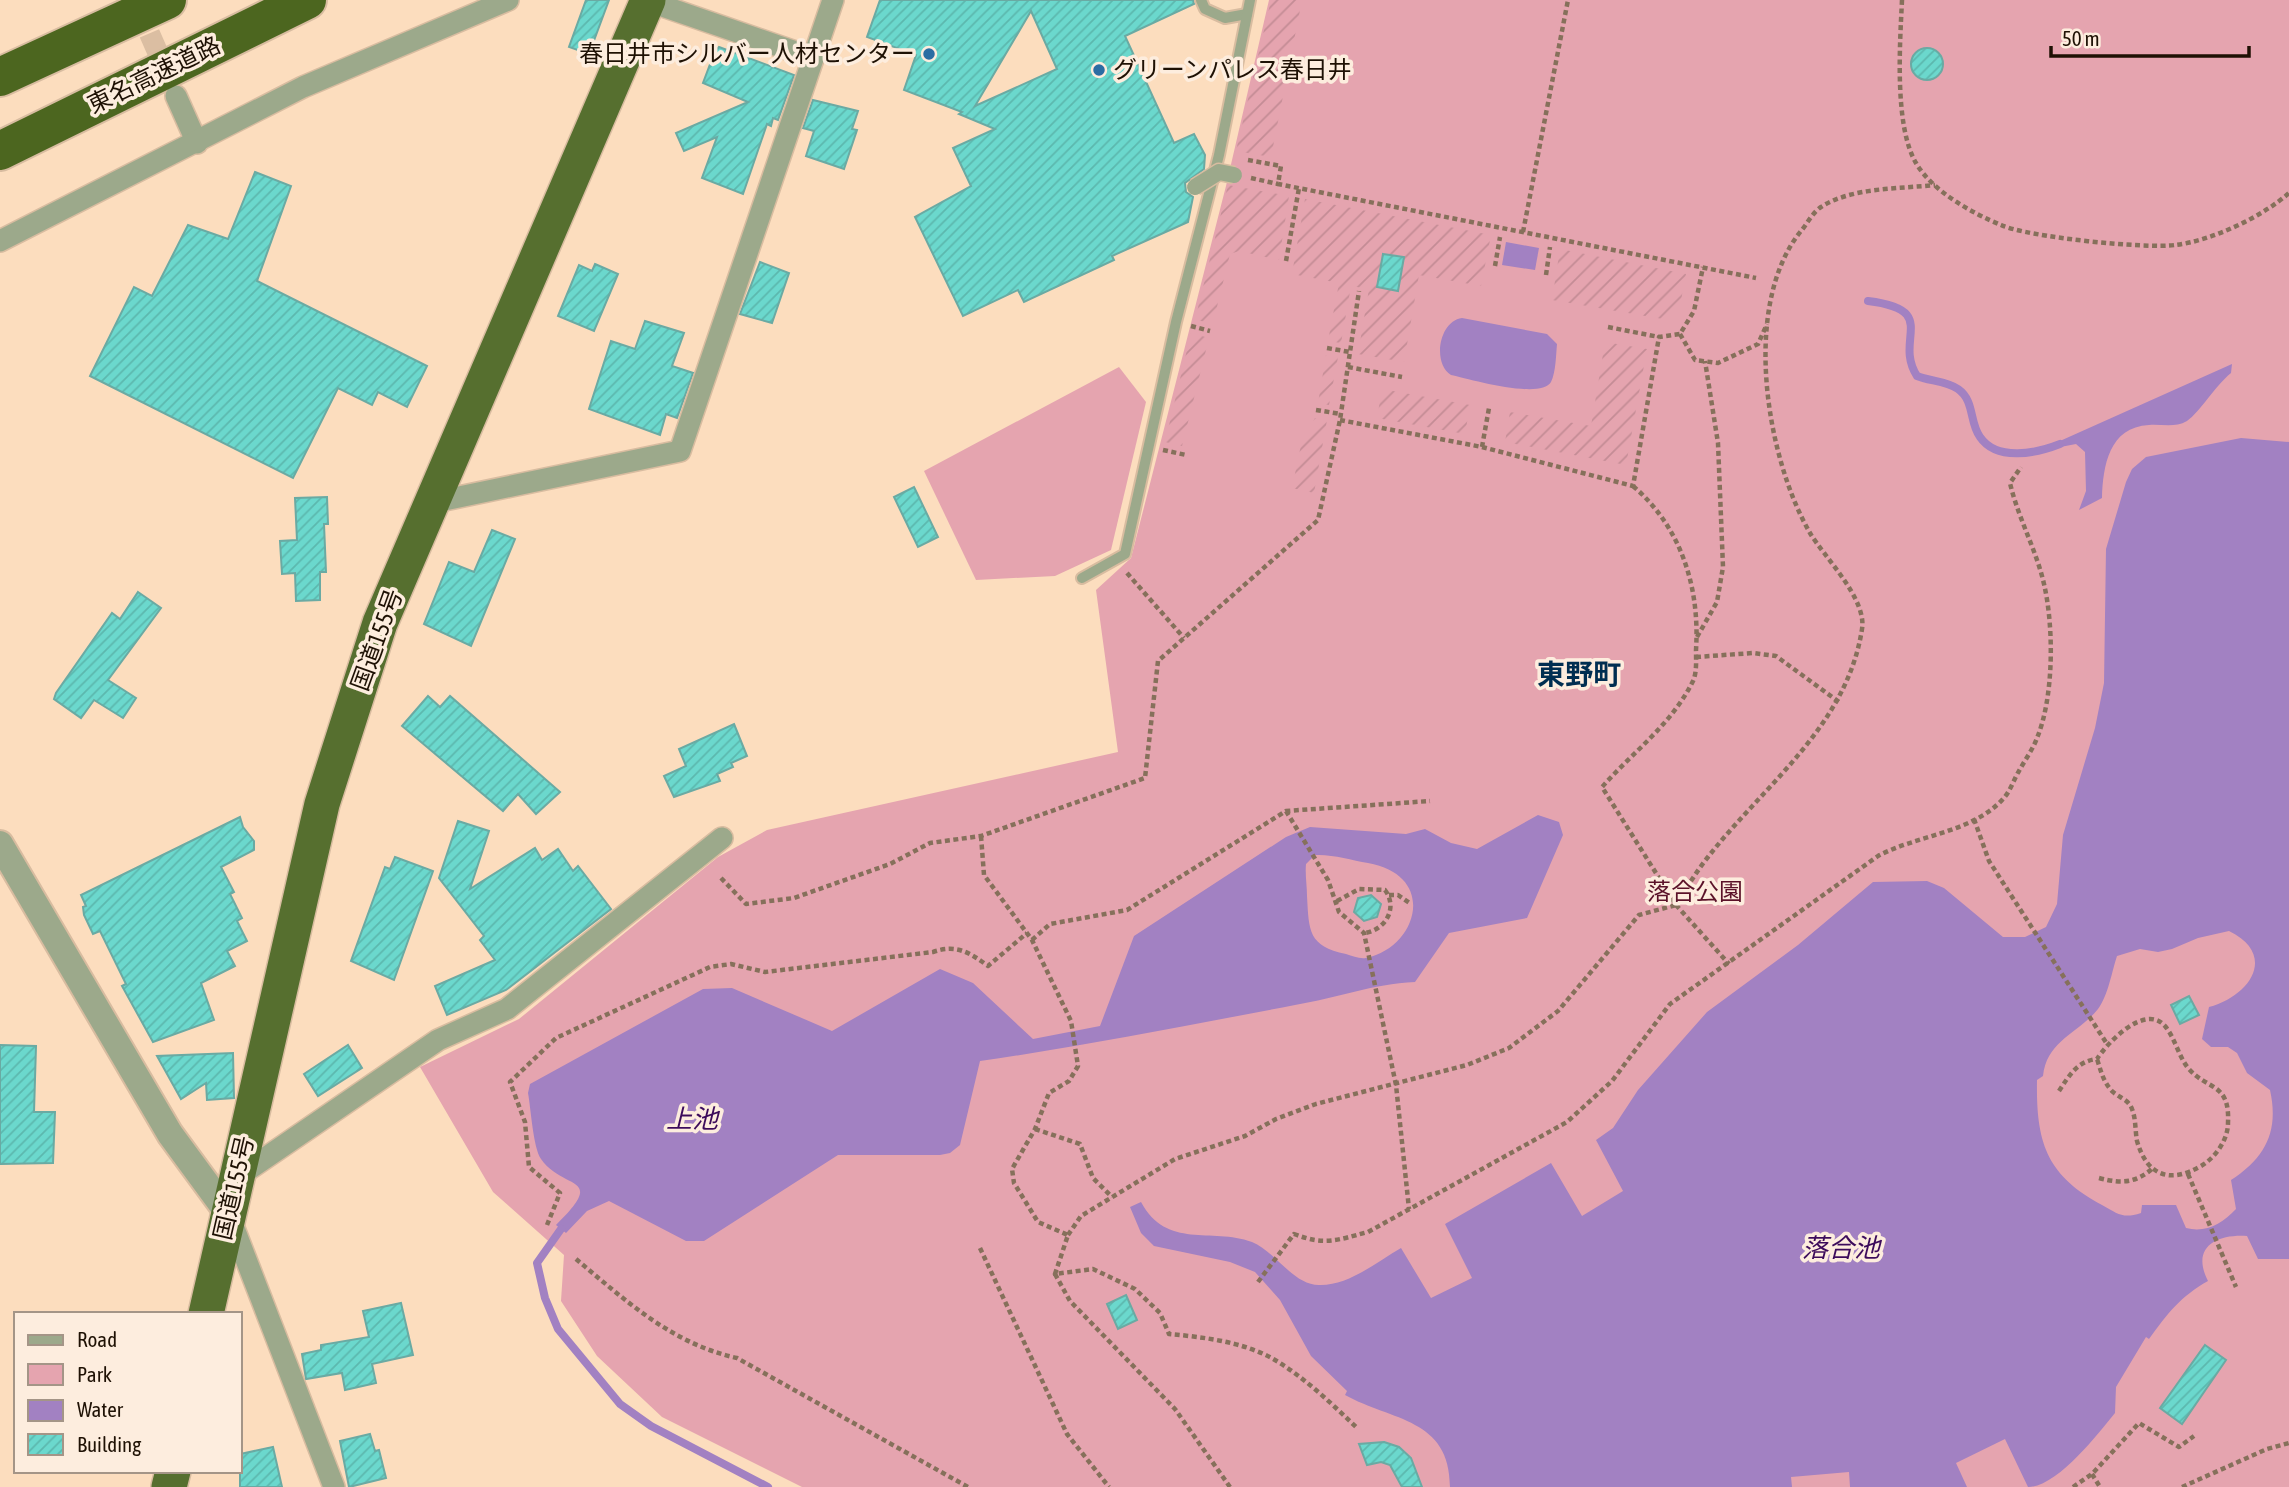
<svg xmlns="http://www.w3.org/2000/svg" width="2289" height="1487" viewBox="0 0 2289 1487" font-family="'Asap Condensed','Noto Sans JP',sans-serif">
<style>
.park{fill:#e5a4af}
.garden{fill:url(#garden-furrows)}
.water{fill:#a281c2;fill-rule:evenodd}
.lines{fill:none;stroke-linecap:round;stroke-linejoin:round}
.stream{stroke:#a281c2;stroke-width:8}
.building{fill:url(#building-hatch);stroke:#6aaaa3;stroke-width:2;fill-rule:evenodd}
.minor-tunnel{stroke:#dbbea2;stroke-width:21;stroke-dasharray:21 10;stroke-linecap:butt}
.service-casing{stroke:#d8bca0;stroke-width:14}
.minor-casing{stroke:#d8bca0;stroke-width:24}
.tertiary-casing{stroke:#d8bca0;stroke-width:30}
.trunk-casing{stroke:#d8bca0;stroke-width:38}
.motorway-casing{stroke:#d8bca0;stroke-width:42}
.path{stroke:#86705b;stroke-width:4.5;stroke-dasharray:5 3.5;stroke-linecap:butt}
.service{stroke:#9ca98b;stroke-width:10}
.minor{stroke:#9ca98b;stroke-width:21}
.tertiary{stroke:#9ca98b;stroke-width:26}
.trunk{stroke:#566f2f;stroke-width:35}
.motorway{stroke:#4c661f;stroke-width:38}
.pedestrian-bridge-casing{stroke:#d8bca0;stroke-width:19;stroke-linecap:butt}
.pedestrian-bridge{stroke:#9ca98b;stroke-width:16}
.poi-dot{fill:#2c6da3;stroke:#fdedde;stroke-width:2.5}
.labels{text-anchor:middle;stroke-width:7;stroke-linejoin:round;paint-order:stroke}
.poi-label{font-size:24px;fill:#1e1104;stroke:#fdedde;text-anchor:end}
.street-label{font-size:24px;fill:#1e1104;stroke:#fdedde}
.park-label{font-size:24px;fill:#5b1229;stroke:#fdedde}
.water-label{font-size:26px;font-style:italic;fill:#3c0b5b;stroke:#fdedde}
.quarter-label{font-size:28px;font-weight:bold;fill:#002e51;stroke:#fdedde}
</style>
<defs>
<pattern id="garden-furrows" width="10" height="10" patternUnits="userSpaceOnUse" patternTransform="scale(1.75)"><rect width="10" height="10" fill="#e5a4af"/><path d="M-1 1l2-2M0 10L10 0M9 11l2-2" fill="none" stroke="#c48c95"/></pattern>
<pattern id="building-hatch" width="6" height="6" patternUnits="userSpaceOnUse" patternTransform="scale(1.75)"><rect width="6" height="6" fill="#6bd8cd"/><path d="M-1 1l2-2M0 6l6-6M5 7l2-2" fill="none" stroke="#5cb8ae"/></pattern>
</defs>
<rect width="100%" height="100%" fill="#fcddbe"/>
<g class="park">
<path d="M 1269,0 L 2289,0 L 2289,1487 L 802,1487 L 662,1417 L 597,1356 L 561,1301 L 564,1255 L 493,1192 L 420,1067 L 519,1019 L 718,857 L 767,830 L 1118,752 L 1096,590 L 1131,558 L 1226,186 Z"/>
<path d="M 1119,367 L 1146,402 L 1111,550 L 1055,576 L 976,580 L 924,471 Z"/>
</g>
<g class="garden">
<path d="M 1271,0 L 1302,0 L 1271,157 L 1236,151 Z"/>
<path d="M 1228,185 L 1289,196 L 1279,260 L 1239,251 L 1230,254 L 1213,323 L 1195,320 Z"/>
<path d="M 1305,199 L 1491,235 L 1481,286 L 1419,275 L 1404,362 L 1358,354 L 1369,289 L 1351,286 L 1341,343 L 1328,341 L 1339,283 L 1292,274 Z"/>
<path d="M 1560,249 L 1686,274 L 1679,311 L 1663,319 L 1552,300 Z"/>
<path d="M 1191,333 L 1209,338 L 1182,446 L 1165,442 Z"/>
<path d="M 1605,342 L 1647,349 L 1626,465 L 1505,442 L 1510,412 L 1591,426 Z"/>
<path d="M 1326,355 L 1338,357 L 1329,405 L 1318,403 Z"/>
<path d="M 1382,389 L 1470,405 L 1465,434 L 1377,418 Z"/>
<path d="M 1315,418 L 1327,420 L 1314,493 L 1292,488 L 1301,445 Z"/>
</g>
<g class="water">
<path d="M 1506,242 L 1539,248 L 1535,270 L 1502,265 Z"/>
<path d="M 1462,318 L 1547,334 L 1557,344 C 1556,354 1556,372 1551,382 C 1541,400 1469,379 1451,375 C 1432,363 1439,321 1462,318 Z"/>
<path d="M 2232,364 L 2231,373 C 2215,386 2200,412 2187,421 C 2175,428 2162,424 2149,425 C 2109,427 2103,466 2102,498 L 2079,510 L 2086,491 L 2085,452 L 2076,444 L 2055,448 L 2051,445 Z"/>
<path d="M 2241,438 L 2289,442 L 2289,1259 L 2258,1259 L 2247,1236 C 2215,1234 2191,1248 2208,1281 C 2181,1296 2167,1314 2149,1339 L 2146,1337 L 2116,1387 L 2115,1413 C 2097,1435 2057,1487 2028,1487 L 2005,1439 L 1956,1463 L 1967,1487 L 1850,1487 L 1849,1472 L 1791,1477 L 1792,1487 L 1450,1487 C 1450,1418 1392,1421 1345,1395 L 1347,1391 L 1311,1356 L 1280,1300 L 1255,1272 L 1230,1262 L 1154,1246 L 1141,1233 L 1130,1207 L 1141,1202 C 1167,1250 1211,1227 1252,1242 C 1275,1251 1293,1285 1319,1285 C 1348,1286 1377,1262 1401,1248 L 1431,1298 L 1472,1278 L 1445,1224 L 1551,1163 L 1582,1216 L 1623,1191 L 1596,1140 L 1613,1128 L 1638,1090 L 1707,1012 L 1798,945 L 1873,882 L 1927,881 L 1944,888 L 2003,937 L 2025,937 L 2046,927 L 2057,904 L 2063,835 L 2095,728 L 2104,683 L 2106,549 L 2126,482 L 2132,469 L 2146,457 ZM 2229,931 C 2278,955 2250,996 2209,1007 L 2202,1039 L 2211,1047 L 2228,1047 L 2237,1053 L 2247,1073 L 2270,1090 C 2279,1131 2266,1157 2231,1180 L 2236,1209 C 2222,1224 2206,1233 2186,1228 L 2176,1205 L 2142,1205 L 2141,1213 C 2123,1219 2118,1214 2102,1205 C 2046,1175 2036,1142 2037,1080 L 2043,1076 C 2047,1040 2078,1034 2098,1009 C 2108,996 2112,971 2117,956 L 2140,949 L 2158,952 L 2172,949 L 2198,938 Z"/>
<path d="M 1538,815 L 1559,822 L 1563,835 L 1527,918 L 1449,933 L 1415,982 C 1372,984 1337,998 1295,1005 C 1190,1025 1085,1046 980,1061 L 960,1145 L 950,1153 L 940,1155 L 838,1155 L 704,1241 L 686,1241 L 609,1201 L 587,1211 L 566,1233 L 556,1225 C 608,1174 563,1191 541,1159 C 533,1147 531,1109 528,1093 L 530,1084 L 703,989 L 732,988 L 832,1031 L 940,969 L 973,983 L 1033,1039 L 1100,1026 L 1134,936 L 1286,837 L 1310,827 L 1406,834 L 1425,829 L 1451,843 L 1477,849 ZM 1315,855 C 1332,854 1351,860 1368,863 C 1439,876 1417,948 1366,958 C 1359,959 1353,956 1346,954 C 1308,946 1309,931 1307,896 C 1307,885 1305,875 1306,864 Z"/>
</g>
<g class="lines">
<g class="stream">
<path d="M 1868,301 C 1941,310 1893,339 1917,376 C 1929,381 1946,381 1958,389 C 1975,401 1969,422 1980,437 C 1997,462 2037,453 2060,444"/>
<path d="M 561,1229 L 537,1263 L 545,1298 L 558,1329 L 620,1404 L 651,1426 L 768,1487"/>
</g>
</g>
<g class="building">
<path d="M 586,0 L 609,0 L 589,54 L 569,47 Z"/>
<path d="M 880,0 L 1193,0 L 1194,4 L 1125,36 L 1174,143 L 1194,134 L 1205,155 L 1204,169 L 1185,183 L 1186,192 L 1193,197 L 1188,222 L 1112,256 L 1114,260 L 1024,302 L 1018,290 L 963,316 L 915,217 L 971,186 L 953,148 L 995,129 L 959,114 L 962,112 L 904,90 L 916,55 L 867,37 ZM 1031,11 L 1057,69 L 975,106 Z"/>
<path d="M 719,47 L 794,75 L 778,120 L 773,118 L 771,126 L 767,124 L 743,194 L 702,178 L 717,137 L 684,151 L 676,133 L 748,102 L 703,83 L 715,51 Z"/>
<circle cx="1927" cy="64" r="16"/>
<path d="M 813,100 L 858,111 L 852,129 L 857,130 L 844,169 L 806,156 L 814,131 L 803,128 Z"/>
<path d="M 255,172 L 291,186 L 257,281 L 427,366 L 407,407 L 378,392 L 372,405 L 338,388 L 293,478 L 90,376 L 134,287 L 152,296 L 188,225 L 228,239 Z"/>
<path d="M 1383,254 L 1404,257 L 1398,291 L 1377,287 Z"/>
<path d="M 760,262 L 789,273 L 772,323 L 740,314 Z"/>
<path d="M 595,264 L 618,274 L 594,331 L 558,316 L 579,265 L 592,271 Z"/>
<path d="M 645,321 L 684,333 L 672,366 L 693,373 L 677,418 L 666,414 L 660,435 L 589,409 L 611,341 L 635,349 Z"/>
<path d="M 914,487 L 938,537 L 918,547 L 894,497 Z"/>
<path d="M 327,497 L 328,524 L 324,524 L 326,572 L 320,572 L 320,600 L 296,601 L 295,573 L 282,574 L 280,541 L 297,540 L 295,498 Z"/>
<path d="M 492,530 L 515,539 L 471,646 L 424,624 L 449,562 L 474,572 Z"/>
<path d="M 138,592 L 161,608 L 108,680 L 136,698 L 123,718 L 94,700 L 81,718 L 54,699 L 56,693 L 112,613 L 120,619 Z"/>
<path d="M 428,696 L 440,707 L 450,696 L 560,792 L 536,814 L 518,794 L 503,811 L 402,726 Z"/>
<path d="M 734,724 L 747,756 L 731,763 L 733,767 L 717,774 L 720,781 L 674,797 L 664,776 L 686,766 L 679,749 Z"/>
<path d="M 240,817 L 243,827 L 254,841 L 254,850 L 221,867 L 234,892 L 230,894 L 242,918 L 237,921 L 247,941 L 227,951 L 235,966 L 201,983 L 214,1020 L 153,1042 L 122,986 L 126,984 L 100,931 L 93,934 L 84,915 L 83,907 L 86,906 L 81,895 Z"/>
<path d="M 458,821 L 489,831 L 470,889 L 535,848 L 542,860 L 558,849 L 573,871 L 578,866 L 611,909 L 506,990 L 447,1015 L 435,986 L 495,960 L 480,940 L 484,936 L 439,878 Z"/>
<path d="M 395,857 L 433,871 L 394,980 L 351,961 L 385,867 L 390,869 Z"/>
<path d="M 1371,895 L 1381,904 L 1377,917 L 1364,921 L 1354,912 L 1358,898 Z"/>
<path d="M 2189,996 L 2199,1015 L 2180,1024 L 2171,1005 Z"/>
<path d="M 0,1045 L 36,1046 L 34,1112 L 55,1112 L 53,1163 L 0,1164 Z"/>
<path d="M 348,1045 L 362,1068 L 318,1096 L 304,1074 Z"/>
<path d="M 233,1053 L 234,1098 L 207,1100 L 206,1083 L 181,1099 L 157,1056 Z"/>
<path d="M 1126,1295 L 1137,1320 L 1118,1329 L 1107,1304 Z"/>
<path d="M 401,1303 L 413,1355 L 372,1364 L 376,1383 L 345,1390 L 342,1373 L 306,1379 L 302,1354 L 321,1350 L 321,1345 L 369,1337 L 363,1311 Z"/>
<path d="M 2205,1345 L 2226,1360 L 2182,1424 L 2160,1408 Z"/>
<path d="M 370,1434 L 375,1451 L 379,1450 L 386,1478 L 349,1487 L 340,1441 Z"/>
<path d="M 1384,1442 L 1399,1447 L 1411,1458 L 1422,1487 L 1402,1487 L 1390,1465 L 1381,1462 L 1367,1465 L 1359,1444 Z"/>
<path d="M 273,1447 L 282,1487 L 240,1487 L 240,1454 Z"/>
</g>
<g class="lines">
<path class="minor-tunnel" d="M 137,5 L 169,78"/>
<g class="service-casing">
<g id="service">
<path d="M 1201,0 L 1205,9 L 1225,18 L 1247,14"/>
<path d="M 1082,578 L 1125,554 L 1176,322 L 1219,155 L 1250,0"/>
</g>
</g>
<g class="minor-casing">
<g id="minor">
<path d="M 648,1 L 813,58"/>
<path d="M 176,96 L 197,143"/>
<path d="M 0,241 L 303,87 L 508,0"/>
<path d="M 430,503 L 680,451 L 833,0"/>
<path d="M 236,1178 L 438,1040 L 507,1009 L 722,838"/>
<path d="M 230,1218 L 334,1487"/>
</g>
</g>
<g class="tertiary-casing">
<path id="tertiary" d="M 0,844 L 170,1134 L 228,1213"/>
</g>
<g class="trunk-casing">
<g id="trunk">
<path d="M 206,1314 L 322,804 L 380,623 L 648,0"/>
<path d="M 169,1487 L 173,1471"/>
</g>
</g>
<g class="motorway-casing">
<g id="motorway">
<path d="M 0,77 L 167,0"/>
<path d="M 0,151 L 307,0"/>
</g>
</g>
<g class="path">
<path d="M 1902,0 C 1900,43 1894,126 1916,163 C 1932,191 1972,213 2001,225 C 2027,237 2145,249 2175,245 C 2211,241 2262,217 2289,193"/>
<path d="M 1248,160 L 1281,166 L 1278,184 L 1756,278"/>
<path d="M 1251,178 L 1278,184"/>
<path d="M 1523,232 L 1568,0"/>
<path d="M 1286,261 L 1299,188"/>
<path d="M 1495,266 L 1500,237"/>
<path d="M 1546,275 L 1550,247"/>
<path d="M 1191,326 L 1210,331"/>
<path d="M 1608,327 L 1659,337"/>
<path d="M 1680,334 L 1695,360 L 1718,363 L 1758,344 L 1767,324"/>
<path d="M 1327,348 L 1350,352"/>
<path d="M 1348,367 L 1402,377"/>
<path d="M 1316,410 L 1341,414"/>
<path d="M 1340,420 L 1482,447 L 1633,486 L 1659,337 L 1680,334 L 1694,311 L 1703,267"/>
<path d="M 1482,447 L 1489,408"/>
<path d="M 1163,450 L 1186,455"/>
<path d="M 1633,486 C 1681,527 1700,587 1696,650 C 1696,659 1697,673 1693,681 C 1672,724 1633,752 1602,787 L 1676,905 L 1729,964"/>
<path d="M 1127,573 L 1184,638"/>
<path d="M 1697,637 L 1717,602 L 1723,567 L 1718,443 L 1705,361"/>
<path d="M 1696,657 L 1753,653 L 1776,656 L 1839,702"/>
<path d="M 1286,811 L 1328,880 L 1339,912 L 1364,933 L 1396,1085 L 1409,1209"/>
<path d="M 1974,819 L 1989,861 L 2107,1044"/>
<path d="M 981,836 L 984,875 L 1032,940 L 1071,1021 L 1078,1066 L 1069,1081 L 1049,1093 L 1035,1129 L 1012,1169 L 1014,1183 L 1038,1222 L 1068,1235 L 1055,1274 L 1093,1269 L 1135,1289 L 1160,1313 L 1169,1334 C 1203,1337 1245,1342 1275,1360 C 1305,1378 1331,1403 1356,1427"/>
<path d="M 721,878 L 746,904 L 794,898 L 890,864 L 930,843 L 981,836 L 1145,778 L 1158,661 L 1318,520 L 1340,420 L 1359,291"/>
<path d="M 1389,895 L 1398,895 L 1411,904"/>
<path d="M 1337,901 L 1359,889 L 1385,890 C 1399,909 1384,931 1364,933"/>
<path d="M 1032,940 L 1050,924 L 1127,910 L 1286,811 L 1430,801"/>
<path d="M 2059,1091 C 2069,1076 2077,1061 2097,1059 C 2107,1043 2145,1003 2165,1026 C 2175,1038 2178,1055 2188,1068 C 2208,1091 2230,1082 2228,1123 C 2228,1140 2215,1158 2201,1166 C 2170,1184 2147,1176 2137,1141 C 2135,1130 2136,1119 2132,1109 C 2129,1100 2120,1098 2113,1092 C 2103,1082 2101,1071 2097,1059"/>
<path d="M 1035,1129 L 1080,1144 L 1093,1178 L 1112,1197"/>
<path d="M 2188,1174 L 2236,1287"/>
<path d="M 2099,1178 C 2122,1184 2136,1183 2153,1168"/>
<path d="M 547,1225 L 560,1193 L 529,1167 L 525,1122 L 510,1082 L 556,1038 L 710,967 L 731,964 L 765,972 L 933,952 C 956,944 969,952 988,966 L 1027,933"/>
<path d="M 1068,1235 L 1081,1216 L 1175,1159 L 1245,1136 L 1276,1119 L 1316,1104 L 1467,1065 L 1509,1048 L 1558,1011 L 1639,915 L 1676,905 C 1686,889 1696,872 1708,857 C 1765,784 1847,726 1862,629 C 1867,599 1825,558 1810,533 C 1766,457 1741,305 1801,231 C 1807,224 1813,212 1821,207 C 1852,187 1899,189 1935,185"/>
<path d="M 980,1248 L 1067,1434 L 1109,1487"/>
<path d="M 576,1259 C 625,1300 672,1344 737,1358 L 968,1487"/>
<path d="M 1055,1274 L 1070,1301 L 1175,1409 L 1230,1487"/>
<path d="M 1258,1282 L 1294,1234 C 1325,1246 1337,1240 1368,1232 L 1567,1122 L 1612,1081 L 1670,1004 L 1878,856 C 1917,835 1972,833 2003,799 C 2010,792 2014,779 2019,771 C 2025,760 2033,749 2037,738 C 2054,697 2054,627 2044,584 C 2036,549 2018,518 2010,483 L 2021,467"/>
<path d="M 2092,1474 L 2100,1487"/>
<path d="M 2073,1487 L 2092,1474 L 2139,1423 L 2179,1447 L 2194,1436"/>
<path d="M 2182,1487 L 2267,1449 L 2289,1443"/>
</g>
<use href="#service" class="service"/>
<use href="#minor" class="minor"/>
<use href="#tertiary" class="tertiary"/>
<use href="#trunk" class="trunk"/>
<use href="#motorway" class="motorway"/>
<g class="pedestrian-bridge-casing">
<path id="pedestrian-bridge" d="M 1195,187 L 1219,172 L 1234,175"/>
</g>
<use href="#pedestrian-bridge" class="pedestrian-bridge"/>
</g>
<g class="poi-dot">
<circle cx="929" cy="54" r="7"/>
<circle cx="1099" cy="70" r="7"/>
</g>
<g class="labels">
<g class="poi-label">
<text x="915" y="62">春日井市シルバー人材センター</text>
<text x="1113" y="78" text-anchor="start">グリーンパレス春日井</text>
</g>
<g class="street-label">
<text transform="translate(154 75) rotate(-26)" y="8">東名高速道路</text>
<text transform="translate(377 640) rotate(-70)" y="8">国道155号</text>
<text transform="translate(234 1188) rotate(-77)" y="8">国道155号</text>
</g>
<g class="park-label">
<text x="1695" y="900">落合公園</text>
</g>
<g class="water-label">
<text x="692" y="1128">上池</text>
<text x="1841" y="1257">落合池</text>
</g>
<g class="quarter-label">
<text x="1579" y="684">東野町</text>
</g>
</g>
<rect x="14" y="1312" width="228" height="161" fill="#fdedde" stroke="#a49587" stroke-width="2"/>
<rect x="28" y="1335" width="35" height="10" fill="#9ca98b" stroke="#a49587" stroke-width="2"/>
<text x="77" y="1347" font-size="21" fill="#1e1104">Road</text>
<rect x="28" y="1364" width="35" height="21" fill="#e5a4af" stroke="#a49587" stroke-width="2"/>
<text x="77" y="1382" font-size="21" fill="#1e1104">Park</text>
<rect x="28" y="1400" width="35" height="21" fill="#a281c2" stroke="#a49587" stroke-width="2"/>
<text x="77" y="1417" font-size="21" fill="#1e1104">Water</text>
<rect x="28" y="1434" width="35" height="21" fill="url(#building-hatch)" stroke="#a49587" stroke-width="2"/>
<text x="77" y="1452" font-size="21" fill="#1e1104">Building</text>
<path d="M2051 46v10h198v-10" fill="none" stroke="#1e1104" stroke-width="3.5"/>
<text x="2062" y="46" font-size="21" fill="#1e1104" stroke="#fdedde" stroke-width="5" paint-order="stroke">50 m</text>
</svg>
